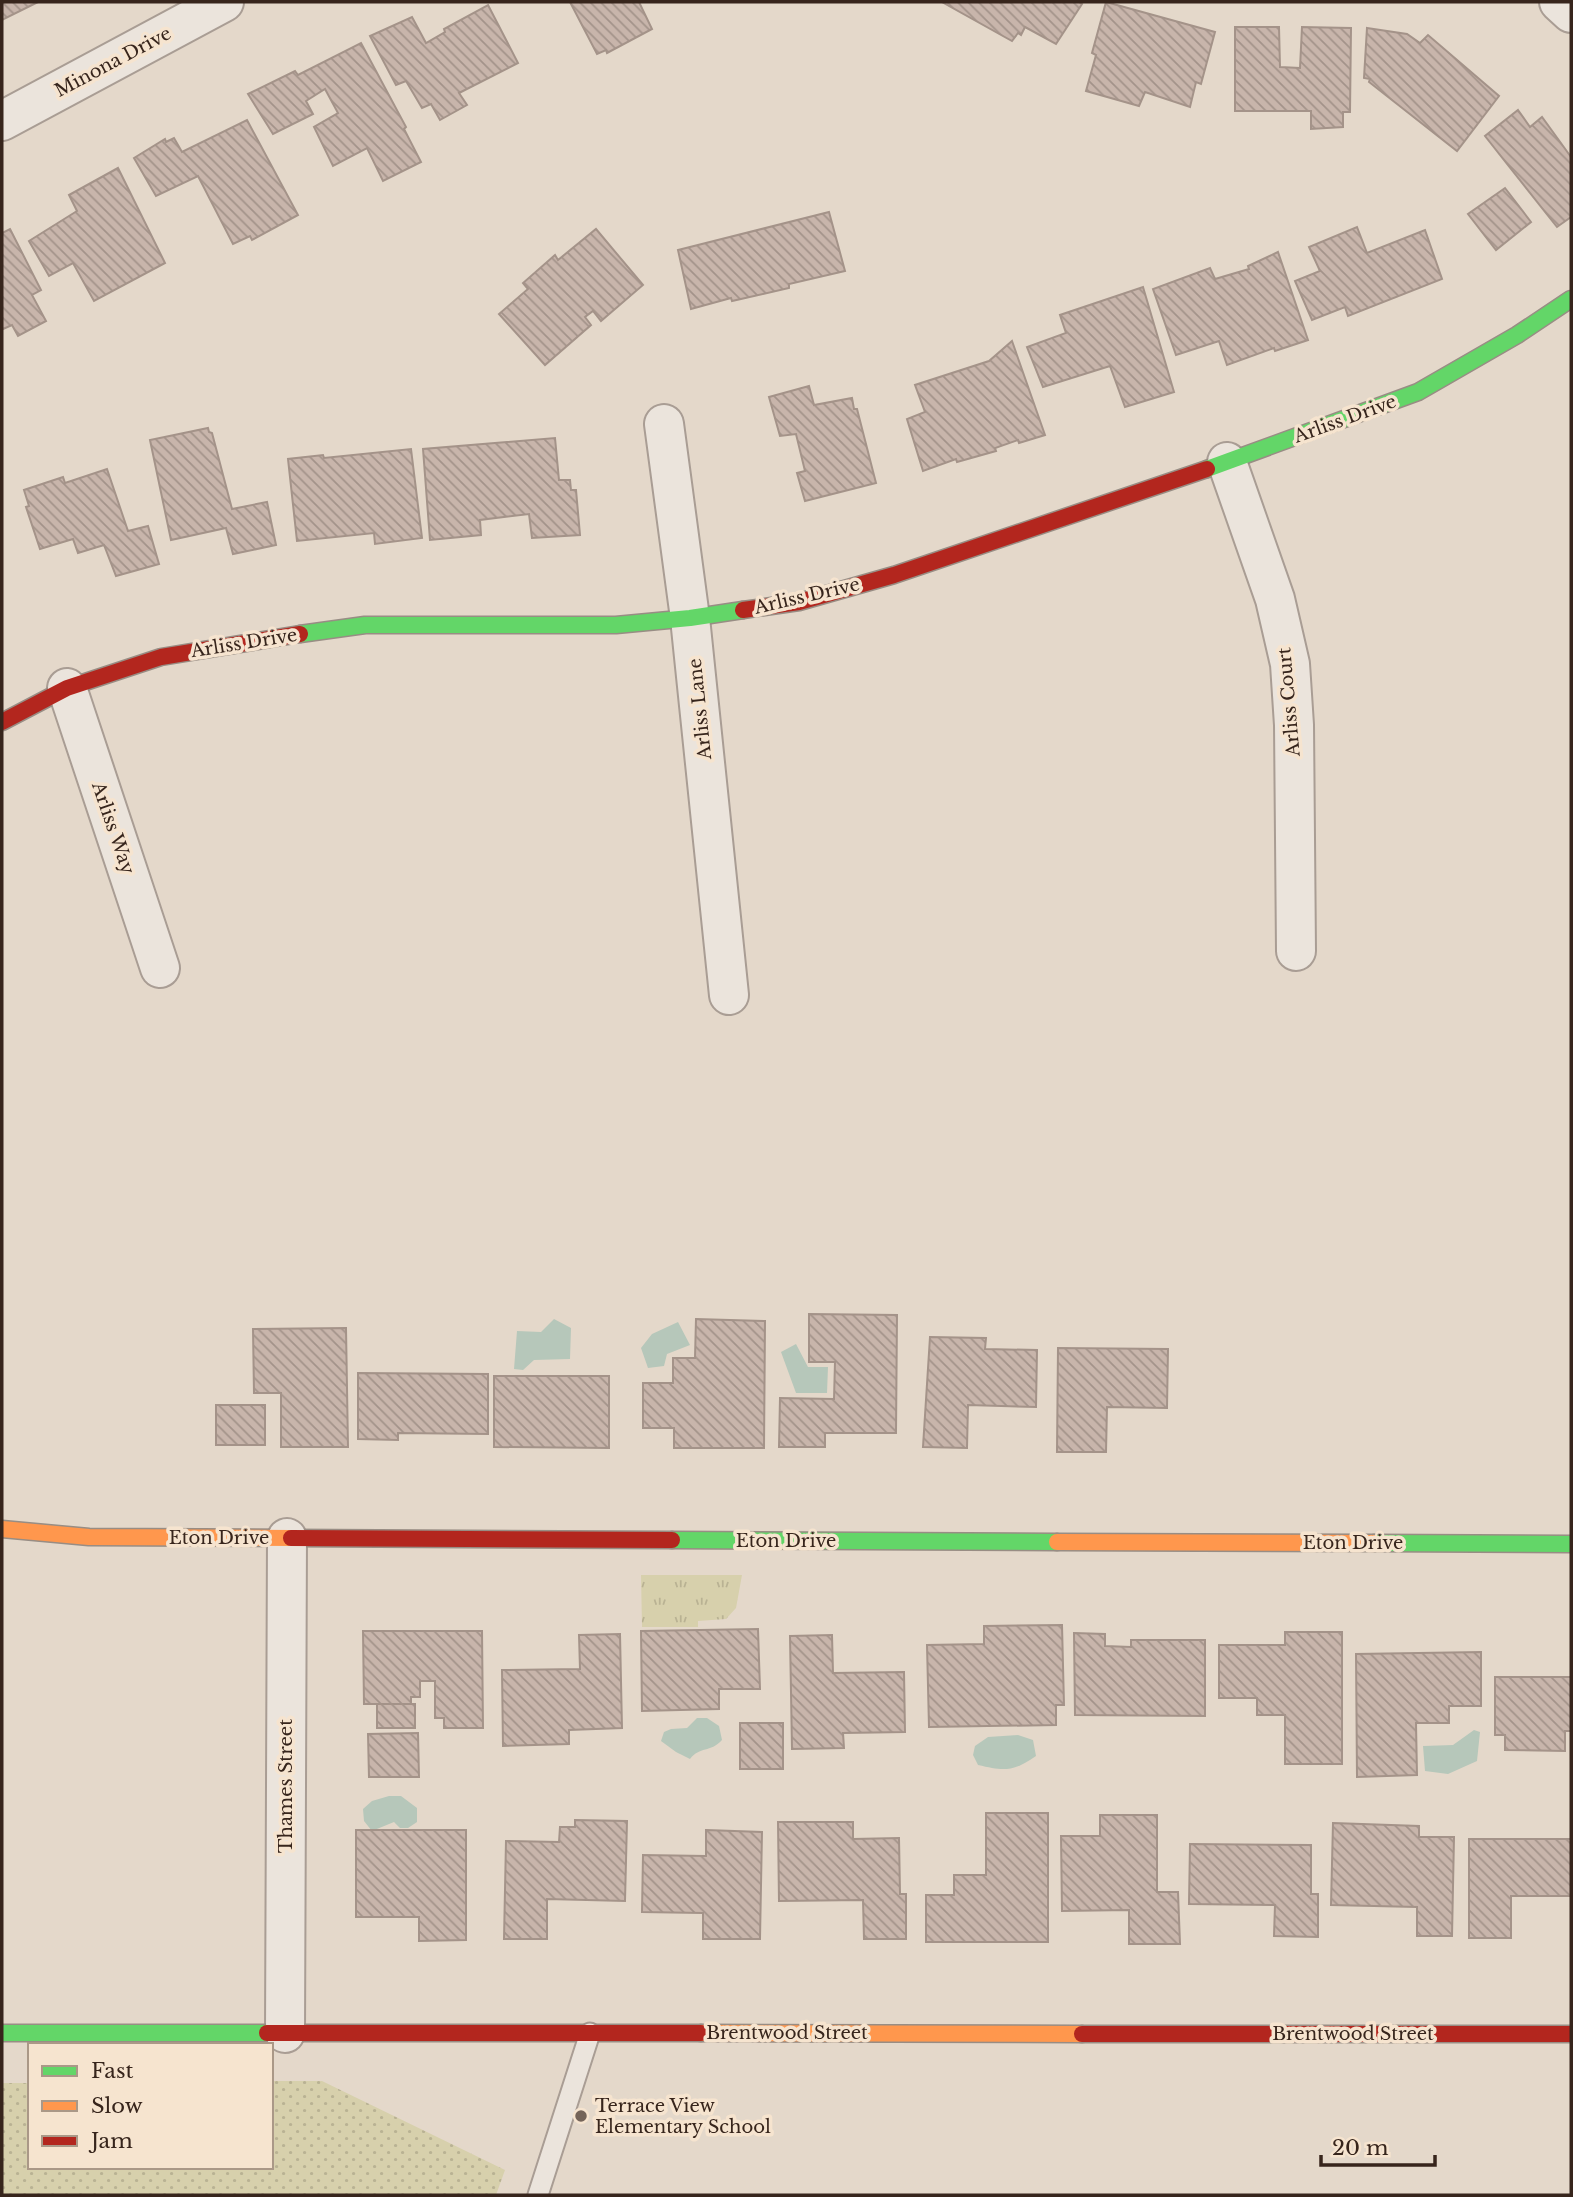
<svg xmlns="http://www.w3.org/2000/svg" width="1573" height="2197" font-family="'Libre Baskerville',serif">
  <defs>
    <pattern id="grass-tufts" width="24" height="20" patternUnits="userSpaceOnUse" patternTransform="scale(1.75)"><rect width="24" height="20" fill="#d7d0ac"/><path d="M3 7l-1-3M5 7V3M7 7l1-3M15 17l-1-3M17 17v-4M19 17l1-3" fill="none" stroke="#b9b293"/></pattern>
    <pattern id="park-dots" width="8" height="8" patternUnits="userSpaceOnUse" patternTransform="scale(1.75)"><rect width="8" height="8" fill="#d7d0ac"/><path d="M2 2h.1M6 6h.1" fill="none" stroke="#b9b293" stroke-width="1.8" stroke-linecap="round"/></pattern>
    <pattern id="building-back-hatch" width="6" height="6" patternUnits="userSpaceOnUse" patternTransform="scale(1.75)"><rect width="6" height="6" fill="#c8b5ab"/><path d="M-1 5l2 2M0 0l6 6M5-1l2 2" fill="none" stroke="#a3938a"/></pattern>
  </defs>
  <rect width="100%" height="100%" fill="#e4d8ca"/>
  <polygon fill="url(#grass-tufts)" points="641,1575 742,1575 736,1608 726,1619 698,1621 698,1627 642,1627"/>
  <polygon fill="url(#park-dots)" points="271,2081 322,2081 505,2170 496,2195 2,2195 2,2083 30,2083 30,2167 271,2167"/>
  <g fill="#b6c7ba">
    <polygon points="554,1319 571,1328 570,1359 534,1360 523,1370 514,1369 517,1331 541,1332"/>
    <polygon points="678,1322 690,1345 667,1354 664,1366 648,1368 641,1348 652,1334"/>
    <polygon points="796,1344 808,1367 828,1367 827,1393 796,1393 781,1352"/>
    <path d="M697,1718H707L719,1726L722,1740C710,1753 700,1746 690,1759L676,1752L661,1741L664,1732L671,1729L687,1728Z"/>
    <polygon points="1474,1730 1480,1732 1477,1761 1448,1774 1425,1771 1423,1746 1453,1745"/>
    <path d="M1018,1735L1033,1740L1036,1756C1013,1772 1004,1771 978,1765L973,1755L975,1746L988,1737Z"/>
    <polygon points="389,1796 401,1796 417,1808 417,1822 408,1828 400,1828 394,1822 372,1831 364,1821 363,1809 372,1801"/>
  </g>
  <g fill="url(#building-back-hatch)" stroke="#a49389" stroke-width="2">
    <polygon points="2,2 38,2 2,20"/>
    <polygon points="570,2 639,2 652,29 607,53 606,50 597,54"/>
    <polygon points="942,2 1079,2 1082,4 1056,44 1025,27 1021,35 1018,33 1012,41"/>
    <polygon points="1106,2 1215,32 1201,84 1196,82 1190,107 1145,92 1139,106 1086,91 1096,55 1092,53"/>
    <polygon points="488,5 518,63 459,93 467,105 440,120 431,104 422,108 406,81 396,85 370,36 412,17 426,43 445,32 444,29"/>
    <polygon points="1235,27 1279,27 1280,67 1300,68 1302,27 1351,28 1350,112 1343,112 1343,127 1311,129 1311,111 1235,111"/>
    <polygon points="1367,28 1407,34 1420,43 1428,35 1499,96 1457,151 1369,82 1370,79 1364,78"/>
    <polygon points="361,43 406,127 404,129 421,162 383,181 367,148 333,166 314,127 338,113 325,89 306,101 313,114 273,134 248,94 295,71 298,75"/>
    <polygon points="1518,110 1530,127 1542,117 1571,157 1571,217 1557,227 1485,136"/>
    <polygon points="247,120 298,215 252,240 250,236 233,244 198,176 156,196 134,158 165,139 166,142 174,138 182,152"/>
    <polygon points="118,168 165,263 94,301 73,263 49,276 29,241 77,211 69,195"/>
    <polygon points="1505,188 1531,222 1496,250 1468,214"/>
    <polygon points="829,212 845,271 789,284 789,288 732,301 731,298 691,309 678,250"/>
    <polygon points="1357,227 1367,253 1425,230 1442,279 1348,316 1345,307 1312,320 1295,281 1320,271 1309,247"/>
    <polygon points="10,229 41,290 32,295 46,321 18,336 12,325 3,329 2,328 2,233"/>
    <polygon points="596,229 643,285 601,321 593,311 585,317 591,325 545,365 499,314 528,289 523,283 555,255 558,260"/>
    <polygon points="1278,252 1308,340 1275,351 1274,348 1227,365 1219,341 1176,355 1153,289 1210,268 1215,279 1249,269 1248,266"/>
    <polygon points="1143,287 1174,392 1125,407 1110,366 1043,387 1027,347 1066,333 1060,315"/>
    <polygon points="1012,341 1045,435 1019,443 1018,440 995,448 996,451 957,462 956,459 923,471 907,419 925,412 915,385 989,361"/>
    <polygon points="809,386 814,405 852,398 854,409 857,409 876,483 805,501 797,473 805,471 796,434 780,436 769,397"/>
    <polygon points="208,428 209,432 212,433 232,509 267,502 276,545 233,554 226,528 171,540 150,440"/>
    <polygon points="555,438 559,480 570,480 571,490 576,490 580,535 532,538 529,514 480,520 481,535 430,540 423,449"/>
    <polygon points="411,449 422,538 375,544 374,533 297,541 288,459 323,455 324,458"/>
    <polygon points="107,469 128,531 148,526 159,564 116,576 104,545 78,553 73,539 40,549 26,507 29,506 24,490 63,477 65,483"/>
    <polygon points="809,1314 897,1315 896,1433 825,1433 825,1447 779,1447 780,1398 834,1399 835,1362 809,1362"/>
    <polygon points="696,1319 765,1321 764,1448 674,1448 674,1428 643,1428 643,1383 673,1383 673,1358 695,1358"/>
    <polygon points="346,1328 348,1447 281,1447 281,1393 254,1393 253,1329"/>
    <polygon points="930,1337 986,1338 985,1349 1037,1350 1036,1407 968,1405 967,1448 923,1447"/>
    <polygon points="1058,1348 1168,1349 1167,1408 1107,1407 1106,1452 1057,1452"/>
    <polygon points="358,1373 488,1374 488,1434 398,1433 398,1440 358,1439"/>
    <polygon points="494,1376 609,1376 609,1448 494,1447"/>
    <rect x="216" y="1405" width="49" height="40"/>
    <polygon points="1062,1625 1064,1705 1056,1705 1056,1725 929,1727 927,1645 984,1644 984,1626"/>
    <polygon points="758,1629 760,1689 719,1689 719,1709 642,1711 641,1631"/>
    <polygon points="363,1631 482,1631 483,1728 444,1728 444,1718 435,1718 435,1681 420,1681 420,1697 411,1697 411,1704 364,1704"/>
    <polygon points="1285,1632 1342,1632 1342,1764 1285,1764 1285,1715 1257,1715 1257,1698 1219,1698 1219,1645 1285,1645"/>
    <polygon points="1074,1633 1105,1634 1105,1646 1131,1647 1131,1640 1205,1640 1205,1716 1075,1715"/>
    <polygon points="620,1634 622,1728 569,1730 569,1744 503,1746 502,1670 580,1669 579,1635"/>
    <polygon points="832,1635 833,1673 904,1672 905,1732 843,1733 844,1748 792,1749 790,1636"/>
    <polygon points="1481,1652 1481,1706 1449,1706 1449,1723 1416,1723 1417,1775 1357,1777 1356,1654"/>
    <polygon points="1495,1677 1571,1677 1571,1731 1565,1731 1565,1751 1505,1750 1505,1735 1495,1735"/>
    <rect x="377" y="1704" width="38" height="24"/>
    <rect x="740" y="1723" width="43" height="46"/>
    <polygon points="418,1733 419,1777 369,1777 368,1734"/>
    <polygon points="986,1813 1048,1813 1048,1942 926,1942 926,1895 954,1895 954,1875 986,1875"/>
    <polygon points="1100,1815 1157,1815 1157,1892 1178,1892 1180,1944 1129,1944 1129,1910 1062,1911 1061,1836 1100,1836"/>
    <polygon points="575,1820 627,1821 625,1901 547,1899 547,1939 504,1939 506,1841 559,1842 560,1827 575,1827"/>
    <polygon points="778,1822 853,1822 853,1839 899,1838 900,1894 906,1894 906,1939 864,1939 863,1900 779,1901"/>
    <polygon points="1333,1823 1419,1826 1419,1837 1454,1837 1452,1936 1417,1936 1417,1907 1331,1905"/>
    <polygon points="356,1830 466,1830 466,1940 419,1941 419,1917 356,1917"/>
    <polygon points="706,1830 762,1832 760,1939 703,1939 703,1913 642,1912 643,1855 706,1856"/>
    <polygon points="1469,1839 1571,1839 1571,1896 1511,1896 1511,1938 1469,1938"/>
    <polygon points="1190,1844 1311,1845 1311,1894 1318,1894 1318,1937 1274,1936 1275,1905 1189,1904"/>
  </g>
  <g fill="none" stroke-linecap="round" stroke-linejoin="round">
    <defs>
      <polyline id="lane" points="538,2195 590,2033"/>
      <g id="street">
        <polyline points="1559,2 1571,13"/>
        <polyline points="2,121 224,2"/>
        <polyline points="664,424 690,618 729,995"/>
        <polyline points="1227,462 1275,599 1290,664 1294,725 1296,951"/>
        <polyline points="67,688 160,968"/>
        <polyline points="285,2033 287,1538"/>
      </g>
      <g id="fast">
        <polyline points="1207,469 1418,392 1517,335 1571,299"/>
        <polyline points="300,634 365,625 616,625 690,618 743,610"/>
        <polyline points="672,1540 1057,1542"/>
        <polyline points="1374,1543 1571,1544"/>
        <polyline points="2,2033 267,2033"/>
      </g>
      <g id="slow">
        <polyline points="2,1529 89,1537 291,1538"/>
        <polyline points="1057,1542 1374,1543"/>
        <polyline points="701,2033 1082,2034"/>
      </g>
      <g id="jam">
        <polyline points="743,610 799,602 894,575 1207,469"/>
        <polyline points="2,722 67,688 161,657 300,634"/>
        <polyline points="291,1538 672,1540"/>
        <polyline points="267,2033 701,2033"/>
        <polyline points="1082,2034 1571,2034"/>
      </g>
    </defs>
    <use href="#lane" stroke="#a99d94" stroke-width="23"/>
    <use href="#street" stroke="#a99d94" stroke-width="42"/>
    <use href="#fast" stroke="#988d84" stroke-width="19"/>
    <use href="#slow" stroke="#988d84" stroke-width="19"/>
    <use href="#jam" stroke="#988d84" stroke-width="19"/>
    <use href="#lane" stroke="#ebe4dc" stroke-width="19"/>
    <use href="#street" stroke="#ebe4dc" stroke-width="38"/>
    <use href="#fast" stroke="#63d668" stroke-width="16"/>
    <use href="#slow" stroke="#ff974d" stroke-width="16"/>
    <use href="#jam" stroke="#b3261e" stroke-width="16"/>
  </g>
  <circle fill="#746459" stroke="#f6e4cf" stroke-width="2.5" cx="581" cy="2116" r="7"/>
  <g text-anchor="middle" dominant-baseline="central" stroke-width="7" stroke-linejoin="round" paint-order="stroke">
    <g font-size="18" fill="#37251c" stroke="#f6e4cf">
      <text transform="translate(113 62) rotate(-28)">Minona Drive</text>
      <text transform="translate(1345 419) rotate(-20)">Arliss Drive</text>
      <text transform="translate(807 596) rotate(-13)">Arliss Drive</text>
      <text transform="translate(244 643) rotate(-9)">Arliss Drive</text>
      <text transform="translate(1289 702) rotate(-95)">Arliss Court</text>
      <text transform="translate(700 709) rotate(-96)">Arliss Lane</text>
      <text transform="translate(113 828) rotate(71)">Arliss Way</text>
      <text x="219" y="1538">Eton Drive</text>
      <text x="786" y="1541">Eton Drive</text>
      <text x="1353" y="1543">Eton Drive</text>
      <text transform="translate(286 1786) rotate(-90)">Thames Street</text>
      <text x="787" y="2033">Brentwood Street</text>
      <text x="1353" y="2034">Brentwood Street</text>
    </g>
    <g font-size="18" fill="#37251c" stroke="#f6e4cf" text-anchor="start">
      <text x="595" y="2106">Terrace View<tspan x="595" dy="21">Elementary School</tspan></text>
    </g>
  </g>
  <rect width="1573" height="2197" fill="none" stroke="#37251c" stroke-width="7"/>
  <rect x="28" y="2043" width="245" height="126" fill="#f6e4cf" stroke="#aa9887" stroke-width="2"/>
  <rect x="42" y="2066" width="35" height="10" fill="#63d668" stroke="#aa9887" stroke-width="2"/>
  <text x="91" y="2078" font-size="21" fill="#37251c">Fast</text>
  <rect x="42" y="2101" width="35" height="10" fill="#ff974d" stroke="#aa9887" stroke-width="2"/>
  <text x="91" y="2113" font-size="21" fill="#37251c">Slow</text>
  <rect x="42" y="2136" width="35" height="10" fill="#b3261e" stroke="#aa9887" stroke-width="2"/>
  <text x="91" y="2148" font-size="21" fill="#37251c">Jam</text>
  <path d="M1321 2155v10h114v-10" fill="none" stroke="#37251c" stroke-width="3.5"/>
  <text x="1332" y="2155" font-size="21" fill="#37251c" stroke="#f6e4cf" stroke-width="5" paint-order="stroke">20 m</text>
</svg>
